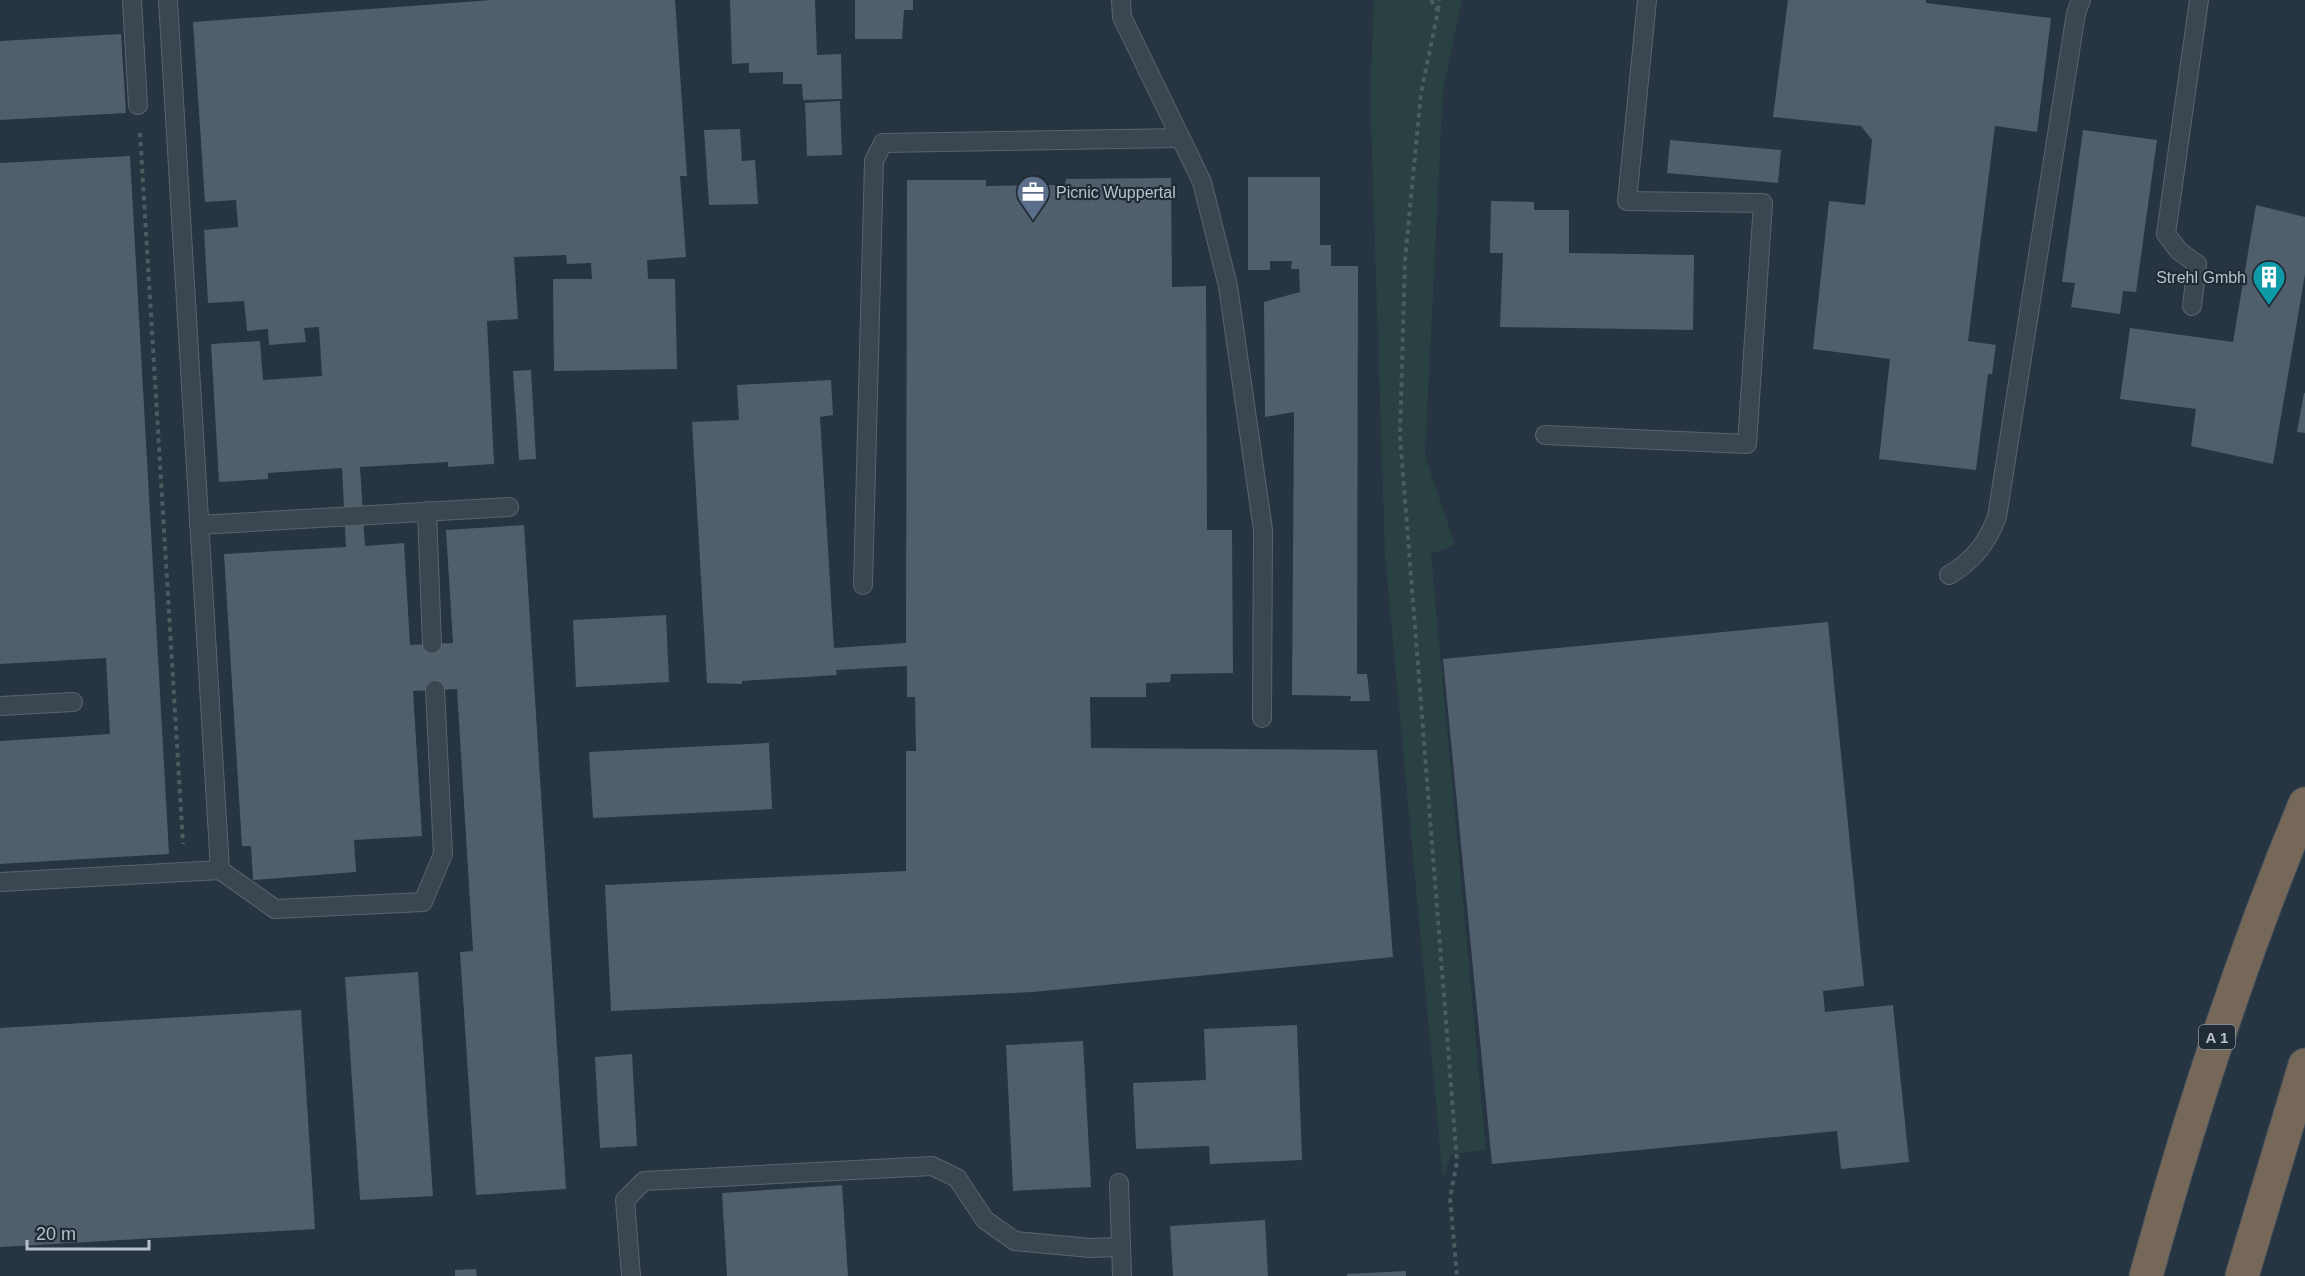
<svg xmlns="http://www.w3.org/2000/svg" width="2305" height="1276" font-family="Helvetica,sans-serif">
  <rect width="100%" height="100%" fill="#273441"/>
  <polygon fill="#294142" points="1374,0 1462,0 1443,91 1425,456 1455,545 1431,554 1486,1150 1451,1154 1443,1179 1385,557 1370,95"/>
  <g fill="#515f6c">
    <polygon points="492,0 675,0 687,176 680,176 686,257 647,260 648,279 675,279 677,369 554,371 553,279 592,279 591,263 567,264 566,255 514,257 518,319 487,321 494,464 448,467 448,462 360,467 365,546 404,543 410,645 453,643 446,530 524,525 566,1189 476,1195 460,952 473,951 457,689 413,691 422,836 354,840 356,872 253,880 251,846 242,846 224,554 346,547 342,468 268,473 268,479 219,482 211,344 260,341 263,380 322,376 319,327 304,328 306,342 269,345 268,329 247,331 244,301 208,303 204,230 238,227 236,200 205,202 193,22"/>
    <polygon points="730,0 815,0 817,55 841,54 842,99 803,100 802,84 783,84 783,72 749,73 749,63 732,64"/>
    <polygon points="855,0 913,0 913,10 904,10 902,39 855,39"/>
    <polygon points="1788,0 1926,0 1926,3 2051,18 2037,132 1995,126 1968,341 1996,345 1992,374 1988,374 1976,470 1879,459 1890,359 1813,349 1829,201 1865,205 1872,140 1861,126 1773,117"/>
    <polygon points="121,34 126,113 0,120 0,41"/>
    <polygon points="840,101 842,155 807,156 805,103"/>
    <polygon points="740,129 742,161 755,160 758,204 709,205 704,130"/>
    <polygon points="2083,130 2157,140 2136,292 2123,291 2120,314 2071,307 2075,283 2062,282"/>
    <polygon points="1670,140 1781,150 1778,183 1667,173"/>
    <polygon points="130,156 169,854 0,864 0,741 110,734 106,658 0,664 0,163"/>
    <polygon points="1248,177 1320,177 1320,245 1331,245 1331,266 1358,266 1357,674 1367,674 1370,701 1350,701 1351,696 1292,695 1294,412 1265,417 1264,302 1300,292 1299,269 1291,269 1292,261 1270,261 1270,270 1248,270"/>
    <polygon points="1171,178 1172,287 1206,286 1207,530 1232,530 1233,673 1171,674 1170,682 1146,683 1146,697 1090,697 1091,748 1377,750 1393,957 1033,992 611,1011 605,885 906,871 906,751 916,751 915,697 907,697 907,666 836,670 837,675 742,681 742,684 707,683 692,422 739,420 737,385 831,380 833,415 820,417 834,648 906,643 907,180 986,180 986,186 1065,185 1066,179"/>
    <polygon points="1491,201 1534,202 1534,210 1569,210 1569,253 1694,255 1693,330 1500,327 1503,253 1490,253"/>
    <polygon points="2256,205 2305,217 2305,274 2273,464 2191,446 2196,409 2120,399 2130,328 2233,342"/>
    <polygon points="531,370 536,459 519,460 513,371"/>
    <polygon points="2304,393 2305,393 2305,433 2297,432"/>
    <polygon points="666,615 669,682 576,687 573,620"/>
    <polygon points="1828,622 1864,986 1823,991 1825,1012 1893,1005 1909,1162 1841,1169 1837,1131 1492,1164 1443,659"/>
    <polygon points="769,743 772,809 593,818 589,752"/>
    <polygon points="418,972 433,1196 360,1200 345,977"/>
    <polygon points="301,1010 315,1229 0,1247 0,1028"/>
    <polygon points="1297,1025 1302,1160 1210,1164 1209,1146 1136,1149 1133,1083 1206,1080 1204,1029"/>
    <polygon points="1083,1041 1091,1187 1013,1191 1006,1045"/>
    <polygon points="632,1054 637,1146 600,1148 595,1057"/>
    <polygon points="842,1185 848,1276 727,1276 722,1193"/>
    <polygon points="1265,1220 1268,1276 1173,1276 1170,1226"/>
    <polygon points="476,1269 477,1276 455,1276 455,1270"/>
    <polygon points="1406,1271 1406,1276 1347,1276 1347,1274"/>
  </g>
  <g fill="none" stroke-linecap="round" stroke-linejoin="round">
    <defs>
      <g id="service">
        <polyline points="132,0 138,105"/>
        <polyline points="168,0 220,870 275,909 423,902 443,854 435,690"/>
        <polyline points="1121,0 1122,17 1202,182 1228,286 1263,530 1262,718"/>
        <polyline points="2192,306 2197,264 2179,251 2166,234 2199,0"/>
        <polyline points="1545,435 1747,444 1763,203 1627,201 1647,0"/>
        <polyline points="427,511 432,644"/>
        <polyline points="199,525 509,507"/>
        <path d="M1949,575C1973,561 1987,543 1997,517L2076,13L2081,0"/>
        <polyline points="863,585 874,161 883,143 1181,138"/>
        <polyline points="0,706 73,702"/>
        <polyline points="0,882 220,870"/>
        <polyline points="1119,1183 1122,1276"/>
        <polyline points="631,1276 625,1200 644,1181 932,1166 957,1178 985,1220 1015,1241 1090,1248 1120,1247"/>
      </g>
      <g id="motorway">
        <path d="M2146,1276C2190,1115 2241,958 2305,804"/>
        <polyline points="2242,1276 2305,1065"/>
      </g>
    </defs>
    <use href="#service" stroke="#59646e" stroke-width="20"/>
    <use href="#motorway" stroke="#46515b" stroke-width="35"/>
    <g stroke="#485e5f" stroke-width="4" stroke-dasharray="4.5 4.5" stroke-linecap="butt">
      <polyline points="1431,0 1438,11 1421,93 1405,260 1400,436 1457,1162 1450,1198 1457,1276"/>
      <polyline points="1438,10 1439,0"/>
      <polyline points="140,133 183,844"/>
    </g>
    <use href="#service" stroke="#3b4651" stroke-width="18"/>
    <use href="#motorway" stroke="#766859" stroke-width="33"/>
  </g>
  <defs>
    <symbol id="office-pin" viewBox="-11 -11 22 30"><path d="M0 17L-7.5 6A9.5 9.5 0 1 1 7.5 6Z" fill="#5c6f8a" stroke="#202b36"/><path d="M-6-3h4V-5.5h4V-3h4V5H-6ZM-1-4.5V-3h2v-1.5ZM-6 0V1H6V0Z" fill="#fff"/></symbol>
    <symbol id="building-pin" viewBox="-11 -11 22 30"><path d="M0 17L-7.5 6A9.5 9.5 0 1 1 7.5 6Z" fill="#0f9aa8" stroke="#202b36"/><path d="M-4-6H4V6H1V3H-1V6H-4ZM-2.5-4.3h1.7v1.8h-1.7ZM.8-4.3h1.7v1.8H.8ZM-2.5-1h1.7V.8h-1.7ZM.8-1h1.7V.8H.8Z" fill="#fff"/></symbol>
  </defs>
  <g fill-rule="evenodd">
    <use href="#office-pin" x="1014" y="173" width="38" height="52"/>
    <use href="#building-pin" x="2250" y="258" width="38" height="52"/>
  </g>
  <g text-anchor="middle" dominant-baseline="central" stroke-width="4.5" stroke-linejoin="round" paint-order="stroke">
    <rect fill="#202b36" stroke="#8a949e" stroke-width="1.5" x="2199" y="1025" width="36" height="24" rx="4.5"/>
    <g font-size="15" font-weight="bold" fill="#b8c1cb">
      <text x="2217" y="1037">A 1</text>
    </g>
    <g font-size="16" fill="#b8c1cb" stroke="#202b36" text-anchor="start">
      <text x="1056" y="192">Picnic Wuppertal</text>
      <text x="2246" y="277" text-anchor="end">Strehl Gmbh</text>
    </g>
  </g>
  <path d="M27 1240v9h122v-9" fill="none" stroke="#b8c1cb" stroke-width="3"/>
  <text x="36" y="1240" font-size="18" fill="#b8c1cb" stroke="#202b36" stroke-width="4.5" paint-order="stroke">20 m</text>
</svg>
